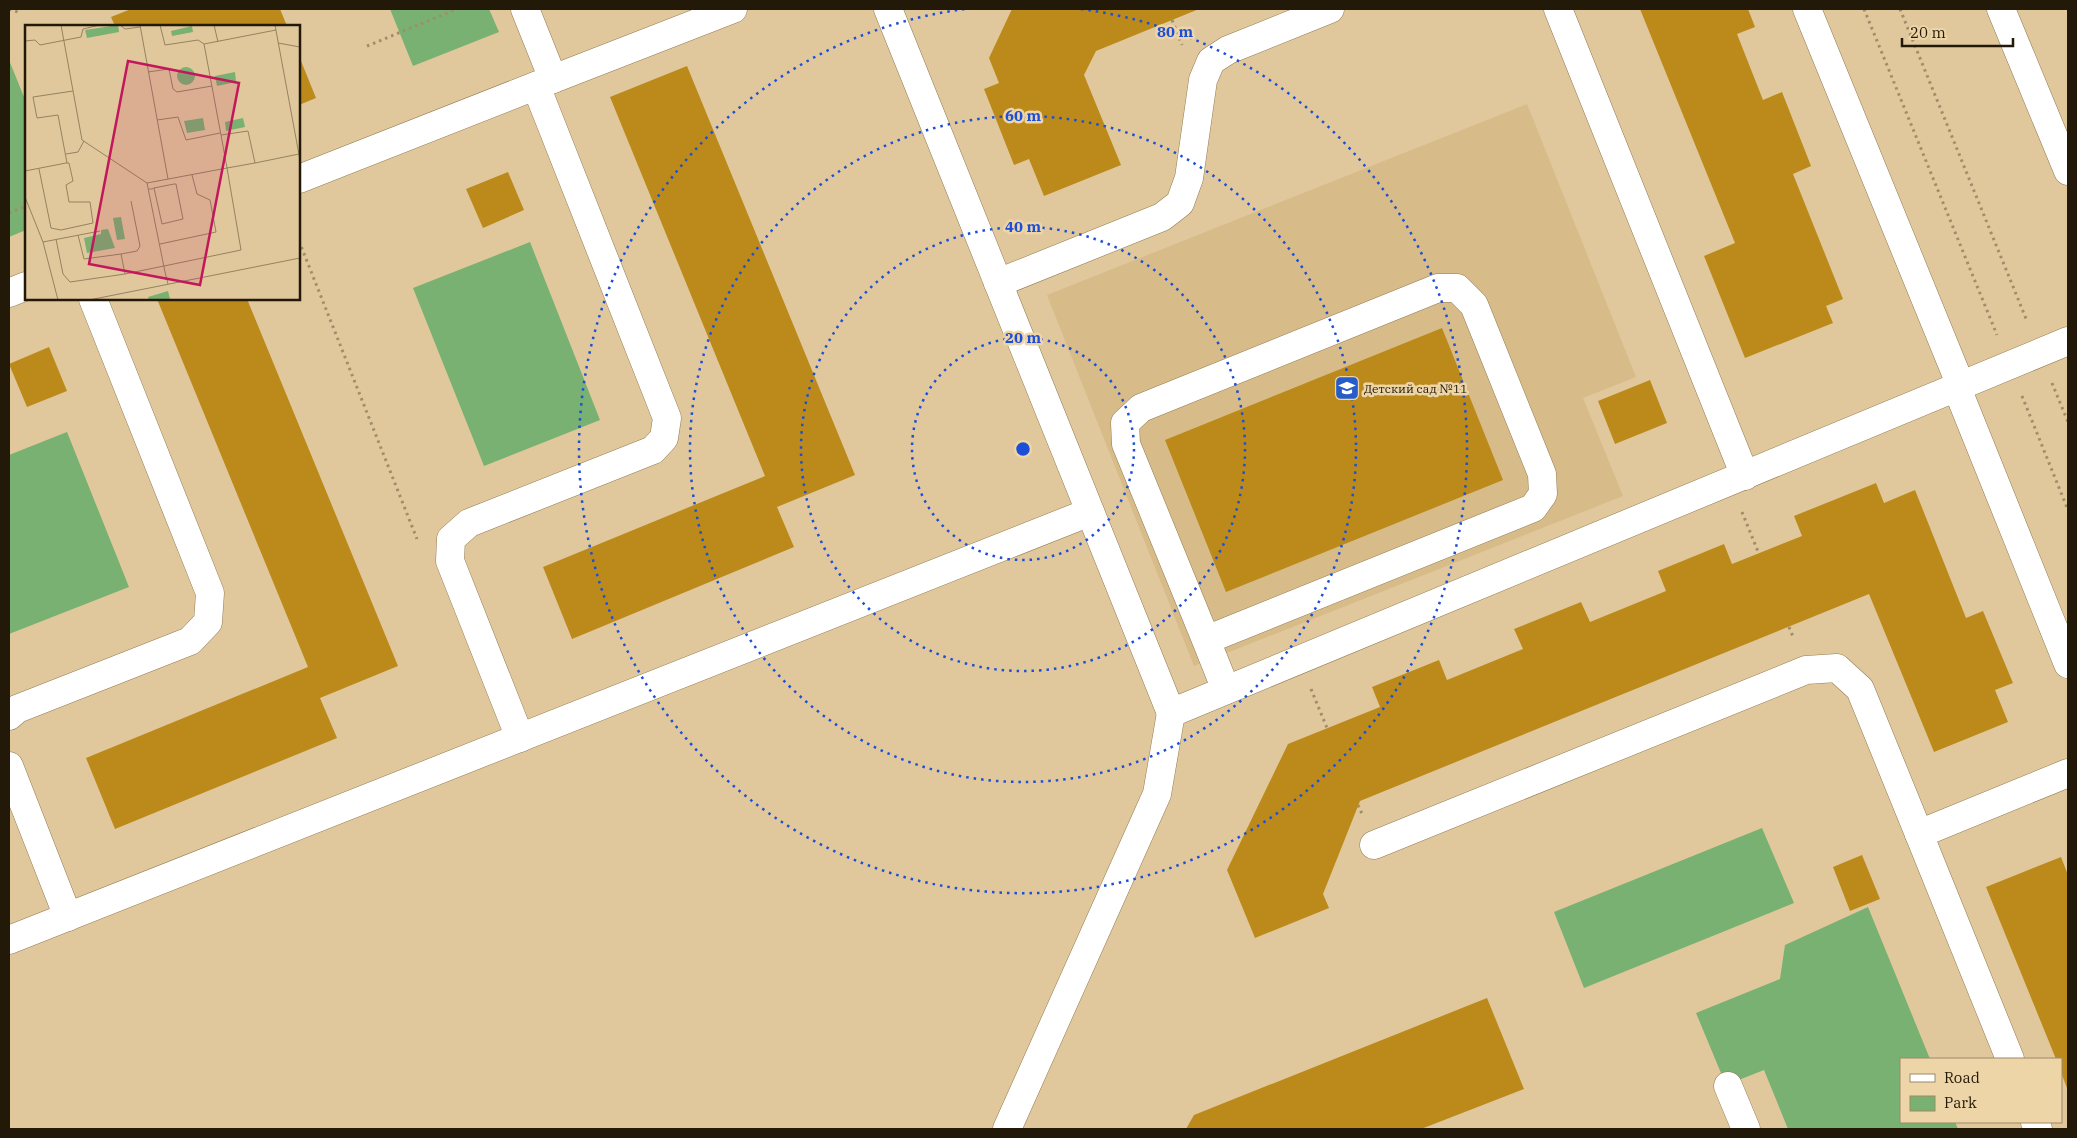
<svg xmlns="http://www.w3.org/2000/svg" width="2077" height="1138" font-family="'IBM Plex Serif',serif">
  <rect width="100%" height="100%" fill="#e0c89c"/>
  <polygon fill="#d7bb88" points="1527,104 1636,377 1583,398 1623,496 1194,666 1047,295"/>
  <g fill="#78b172">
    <polygon points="390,9 489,9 499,32 413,66"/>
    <polygon points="9,60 26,102 26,230 9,237"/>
    <polygon points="530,242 600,420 484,466 413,288"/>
    <polygon points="67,432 129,587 9,634 9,455"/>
    <polygon points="1762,828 1794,903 1584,988 1554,912"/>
    <polygon points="1868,907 1930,1059 1901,1059 1901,1122 1955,1122 1958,1129 1788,1129 1764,1070 1726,1085 1696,1013 1780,979 1785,945"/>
  </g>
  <g fill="#bb8a1a">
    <polygon points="131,9 280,9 287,26 115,26 111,17"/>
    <polygon points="1012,9 1199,9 1096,51 1084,75 1121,165 1044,196 1029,159 1014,165 984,89 999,83 989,58"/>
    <polygon points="1640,9 1748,9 1755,27 1737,34 1763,100 1782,92 1811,166 1793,174 1843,299 1826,306 1833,323 1745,358 1704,256 1735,243"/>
    <polygon points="299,56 316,98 299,105"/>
    <polygon points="687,66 855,475 777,507 794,547 572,639 543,567 765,476 610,97"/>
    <polygon points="508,172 524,210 483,228 466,189"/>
    <polygon points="157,299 247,299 398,666 320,698 337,738 115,829 86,758 308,667"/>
    <polygon points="1442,328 1503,480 1226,592 1165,440"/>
    <polygon points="49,347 67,391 27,407 9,364"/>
    <polygon points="1650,380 1667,423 1615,444 1598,401"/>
    <polygon points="1876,483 1884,503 1915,490 1966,618 1983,611 2013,683 1995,690 2008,722 1934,752 1869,594 1360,801 1323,894 1329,908 1255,938 1227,870 1288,744 1380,707 1372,687 1439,660 1447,680 1523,649 1514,629 1581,602 1590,622 1666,591 1658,571 1724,544 1732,564 1802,536 1794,516"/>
    <polygon points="1862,855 1880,899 1850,911 1833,867"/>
    <polygon points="2061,857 2068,875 2068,1091 2061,1072 2061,1059 2056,1059 1986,887"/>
    <polygon points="1487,998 1524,1089 1421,1129 1186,1129 1194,1115"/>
  </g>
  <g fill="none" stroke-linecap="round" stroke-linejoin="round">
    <defs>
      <g id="minor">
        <polyline points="525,9 553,79 733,9"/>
        <polyline points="888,9 1171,713 2068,341"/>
        <polyline points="1558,9 1745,476"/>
        <polyline points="1807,9 1961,386"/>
        <polyline points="2001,9 2068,171"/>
        <polyline points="299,179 553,79"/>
        <polyline points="998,283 1162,217 1180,203 1189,178 1203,80 1211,61 1228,50 1330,9"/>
        <polyline points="9,293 26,286"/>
        <polyline points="1957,388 2068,664"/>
        <polyline points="1206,640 1533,508 1543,494 1542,474 1474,305 1457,288 1438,288 1141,408 1125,423 1126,444 1206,640 1226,690"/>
        <polyline points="9,716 17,709 190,641 208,622 210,593 93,299"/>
        <polyline points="520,738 450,561 451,539 469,523 653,450 664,438 667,418 536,86"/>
        <polyline points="9,766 68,917"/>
        <polyline points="1919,834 2010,1059"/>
        <polyline points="1374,845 1806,670 1837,668 1860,689 1919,834 2068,773"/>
        <polyline points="9,940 1090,512"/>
        <polyline points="1728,1086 1746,1129"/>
        <polyline points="2035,1122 2038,1129"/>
        <polyline points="1007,1129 1157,794 1171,713"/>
      </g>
    </defs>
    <use href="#minor" stroke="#937c53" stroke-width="29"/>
    <g stroke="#a08d6a" stroke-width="3" stroke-dasharray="2.5 4" stroke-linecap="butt">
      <polyline points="9,9 18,12"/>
      <polyline points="1864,9 1997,335"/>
      <polyline points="1900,9 2027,321"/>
      <polyline points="1172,20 1182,45"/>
      <polyline points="367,46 457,9"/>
      <polyline points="9,213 26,206"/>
      <polyline points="299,241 417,539"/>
      <polyline points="2052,383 2068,422"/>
      <polyline points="2022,396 2068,510"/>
      <polyline points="1742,512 1759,554"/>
      <polyline points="1789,627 1794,639"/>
      <polyline points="1311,689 1327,728"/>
      <polyline points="1358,805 1362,814"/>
    </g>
    <use href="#minor" stroke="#fff" stroke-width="28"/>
  </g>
  <g fill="none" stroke="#1d4ed8" stroke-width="2.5" stroke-dasharray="2.5 5">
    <circle cx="1023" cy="449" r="111"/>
    <circle cx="1023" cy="449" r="222"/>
    <circle cx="1023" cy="449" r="333"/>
    <path d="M1081 9A444 444 0 1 1 965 9"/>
  </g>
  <defs>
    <symbol id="school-square" viewBox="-11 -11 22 22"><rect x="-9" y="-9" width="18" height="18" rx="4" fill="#265cca" stroke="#edd5a8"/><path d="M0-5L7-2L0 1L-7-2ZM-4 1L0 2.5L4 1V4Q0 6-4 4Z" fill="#fff"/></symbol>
  </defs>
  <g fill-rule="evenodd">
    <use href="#school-square" x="1333" y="374" width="28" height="28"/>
  </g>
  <g text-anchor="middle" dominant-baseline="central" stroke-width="5" stroke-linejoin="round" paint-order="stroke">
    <g font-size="12" fill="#221908" stroke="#edd5a8" text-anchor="start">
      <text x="1364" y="388">Детский сад №11</text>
    </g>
  </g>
  <g transform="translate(25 25)">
    <rect width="275" height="275" fill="#e0c89c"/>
    <path d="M93,0L94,7L62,13L60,5ZM167,1L168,7L147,11L146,6ZM152 51a9 9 0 1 1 18 0a9 9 0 1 1-18 0ZM210,47L211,57L192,61L190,51ZM178,93L180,105L162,108L159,96ZM218,93L220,102L201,106L200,97ZM96,192L100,214L92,215L88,193ZM83,204L90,223L62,228L59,213L76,209V205ZM143,266L145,274L124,275L123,272Z" fill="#78b172"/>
    <path fill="none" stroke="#948261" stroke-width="1" d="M36,0L57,115L122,158M95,0L100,4L115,2M115,0L143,154M135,0L140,20L173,15L179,19M189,0L193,17M250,0L275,135M0,16L10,15L15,20L56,12L58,4L75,0M253,18L275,22M123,47L144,44L148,64L152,67L187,61M132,95L153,92L161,115L195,108M196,110L179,19L251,5M41,129L53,127L59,116M42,138L33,90L12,93L8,72L48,66M230,138L223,106L196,110L202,143L230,138L274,129M0,146L41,138H44L48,156L41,160L44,177H65L68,198L36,205L26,203L14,144M124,164H127L129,163L149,159H151L158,194L137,199L129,163M0,172L18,217L33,275M106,176L115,221L112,226L96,229L100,249L139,241M53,210L59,234L96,229M31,214L38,249L45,257L100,249M18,217L75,206M135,219L191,207L185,175L172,169L167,150M139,241L216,225L202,143L122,158L140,247L143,259M64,275L275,233"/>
    <path fill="#c2185b" fill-opacity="0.15" stroke="#c2185b" stroke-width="2.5" d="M103,36L214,58L175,260L64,239Z"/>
    <rect width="275" height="275" fill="none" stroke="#221908" stroke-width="2.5"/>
  </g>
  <circle cx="1023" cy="449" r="8" fill="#1d4ed8" stroke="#edd5a8" stroke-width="2.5"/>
  <g font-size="15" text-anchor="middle" font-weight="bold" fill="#1d4ed8" stroke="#edd5a8" stroke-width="5" stroke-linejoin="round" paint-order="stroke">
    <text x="1175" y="37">80 m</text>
    <text x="1023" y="121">60 m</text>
    <text x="1023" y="232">40 m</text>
    <text x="1023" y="343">20 m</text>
  </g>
  <rect width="2077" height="1138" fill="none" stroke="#221908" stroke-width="20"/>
  <rect x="1900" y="1058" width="162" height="65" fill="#edd5a8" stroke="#9c8a68"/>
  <rect x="1910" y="1074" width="25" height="8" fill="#ffffff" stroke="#9c8a68"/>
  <text x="1944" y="1083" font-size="15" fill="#221908">Road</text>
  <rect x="1910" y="1096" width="25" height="15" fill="#78b172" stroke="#9c8a68"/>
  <text x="1944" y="1108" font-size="15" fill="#221908">Park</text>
  <path d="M1902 38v8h111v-8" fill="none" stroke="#221908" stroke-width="2.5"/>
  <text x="1910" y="38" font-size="15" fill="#221908" stroke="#edd5a8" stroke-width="4" paint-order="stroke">20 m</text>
</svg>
